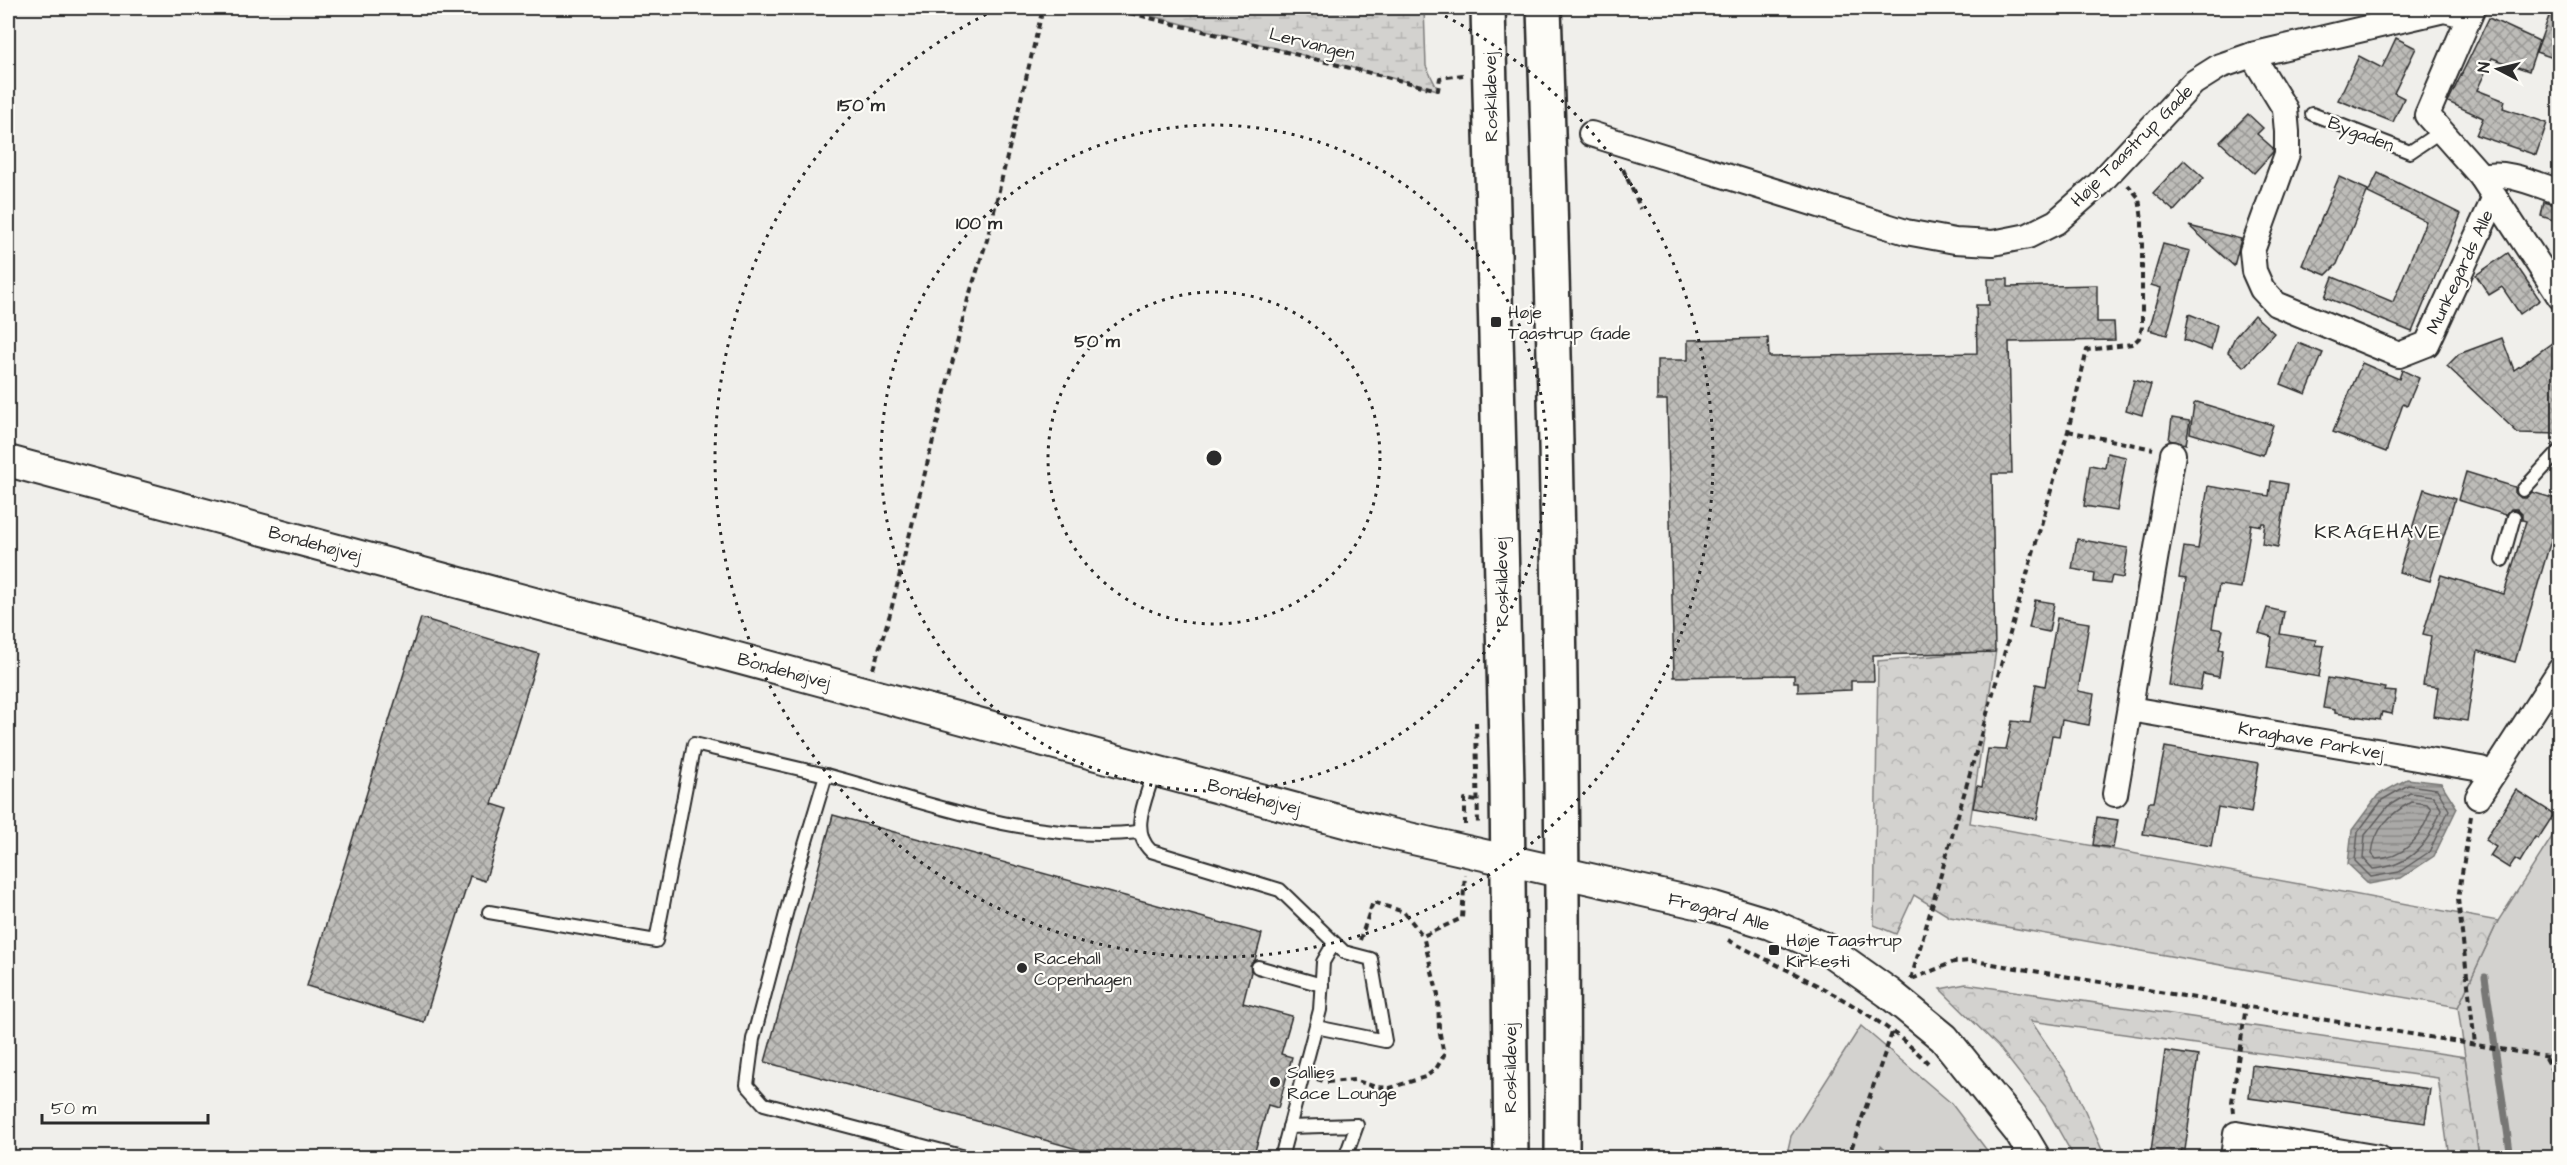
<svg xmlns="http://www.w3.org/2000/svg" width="2567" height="1165" font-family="'Architects Daughter',sans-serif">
  <defs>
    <pattern id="forest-crowns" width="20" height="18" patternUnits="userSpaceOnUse" patternTransform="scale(1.5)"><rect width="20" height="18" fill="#d3d2cf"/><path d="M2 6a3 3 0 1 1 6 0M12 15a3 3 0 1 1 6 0" fill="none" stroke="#b5b4b2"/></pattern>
    <pattern id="wetland-marsh" width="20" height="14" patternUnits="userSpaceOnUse" patternTransform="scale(1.5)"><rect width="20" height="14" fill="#d3d2cf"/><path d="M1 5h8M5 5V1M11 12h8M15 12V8" fill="none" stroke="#b5b4b2"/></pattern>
    <pattern id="water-rules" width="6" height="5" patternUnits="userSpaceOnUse" patternTransform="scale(1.5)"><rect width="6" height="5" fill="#aaa9a7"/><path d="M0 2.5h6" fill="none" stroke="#8b8a88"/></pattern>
    <pattern id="building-cross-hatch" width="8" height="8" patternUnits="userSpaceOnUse" patternTransform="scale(1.5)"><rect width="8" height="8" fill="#bdbcb8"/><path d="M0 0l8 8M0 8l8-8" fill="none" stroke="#9a9996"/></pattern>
  </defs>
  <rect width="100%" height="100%" fill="#f0efeb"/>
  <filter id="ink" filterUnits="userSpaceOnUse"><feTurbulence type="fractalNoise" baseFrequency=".0167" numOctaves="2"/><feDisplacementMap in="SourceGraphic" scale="12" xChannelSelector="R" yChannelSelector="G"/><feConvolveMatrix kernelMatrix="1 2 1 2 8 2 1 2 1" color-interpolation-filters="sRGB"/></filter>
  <g filter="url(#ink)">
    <g fill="#d3d2cf" stroke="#7f7e7d" stroke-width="1.5">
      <polygon points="2559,826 2559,1157 2479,1157 2458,1007 2498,921"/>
      <polygon points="1861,1026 1951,1103 1992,1157 1893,1157 1881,1146 1877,1157 1786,1158 1791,1136"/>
    </g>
    <g fill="url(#forest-crowns)" stroke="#7f7e7d" stroke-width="1.5">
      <polygon points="1996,650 1970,823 2498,921 2458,1007 1950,917 1914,895 1896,934 1874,925 1878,661"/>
      <polygon points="1966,984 2465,1057 2479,1157 2449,1157 2438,1078 2031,1021 2073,1083 2105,1157 2074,1157 2045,1106 1998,1046 1940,989"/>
    </g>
    <polygon fill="url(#wetland-marsh)" stroke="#7f7e7d" stroke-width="1.5" points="1121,8 1424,8 1426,66 1438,90"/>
    <polygon fill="url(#water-rules)" stroke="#777775" stroke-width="1.5" points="2407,779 2441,783 2457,808 2434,856 2401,878 2369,884 2348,864 2352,830 2378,795"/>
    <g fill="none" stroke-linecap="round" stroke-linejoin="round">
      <g stroke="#5e5d5d" stroke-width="1.5">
        <polygon points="2408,785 2437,789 2449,810 2429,852 2399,872 2371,877 2355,861 2358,832 2382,800"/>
        <path d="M2410,793L2433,796L2441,809C2430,843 2411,866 2373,869L2363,858L2365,835L2388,806Z"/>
        <path d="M2411,802L2427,804L2431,809C2422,836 2406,858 2376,859L2372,854C2374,829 2390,814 2411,802Z"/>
      </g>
      <polyline stroke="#777775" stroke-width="7" points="2485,977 2511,1158"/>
    </g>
    <g fill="url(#building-cross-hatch)" stroke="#2b2b2b" stroke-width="1.5">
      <polygon points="2552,8 2559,8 2559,60 2536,52"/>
      <polygon points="2489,18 2539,41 2529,71 2492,58 2477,90 2505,101 2503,108 2547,123 2536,155 2476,135 2483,118 2448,102"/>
      <polygon points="2396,38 2416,48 2394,93 2404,98 2393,122 2338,100 2359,56 2382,68"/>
      <polygon points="2248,114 2263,128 2257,134 2273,148 2273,152 2254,173 2220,142"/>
      <polygon points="2184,160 2204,178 2174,211 2153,193"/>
      <polygon points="2378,173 2461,214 2412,332 2325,297 2333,277 2393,302 2426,221 2368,193"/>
      <polygon points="2339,177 2368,190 2337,264 2326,275 2302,265"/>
      <polygon points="2544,202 2559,206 2559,222 2541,216"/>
      <polygon points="2189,226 2241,239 2234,266"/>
      <polygon points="2163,244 2190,251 2167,335 2149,330 2161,288 2151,285"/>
      <polygon points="2508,253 2540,300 2520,314 2502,287 2489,295 2476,275"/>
      <polygon points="1988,279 2008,279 2008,287 2097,285 2097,322 2114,322 2115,340 2009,342 2012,474 1992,474 1995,652 1873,655 1874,681 1851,681 1851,690 1798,692 1798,682 1794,682 1794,675 1674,677 1667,400 1657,400 1657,360 1688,360 1688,340 1768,338 1769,357 1977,353 1976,305 1989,305"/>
      <polygon points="2189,314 2217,325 2211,350 2184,340"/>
      <polygon points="2254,315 2274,333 2244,367 2228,352 2235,337"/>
      <polygon points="2502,338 2514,370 2559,338 2559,434 2518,433 2447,366 2459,354"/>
      <polygon points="2298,343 2323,353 2306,394 2281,384"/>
      <polygon points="2362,363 2399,379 2402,370 2419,378 2407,406 2403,404 2386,452 2333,432"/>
      <polygon points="2134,380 2151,385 2142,415 2126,410"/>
      <polygon points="2197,402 2273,425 2263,455 2190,433 2194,404"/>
      <polygon points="2172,418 2190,421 2186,444 2169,440"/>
      <polygon points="2107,453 2126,457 2117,511 2084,506 2090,465 2105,468"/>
      <polygon points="2466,472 2515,487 2515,493 2521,498 2526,498 2532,492 2559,500 2559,532 2554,530 2515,662 2478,651 2467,721 2434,716 2438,687 2423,685 2431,636 2423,634 2441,575 2504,594 2526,521 2522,520 2522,514 2517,509 2511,509 2506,515 2458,500"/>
      <polygon points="2271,481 2288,484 2278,547 2262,544 2265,523 2262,523 2261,526 2251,524 2241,588 2219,585 2212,628 2223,630 2219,649 2223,650 2219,677 2203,674 2200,690 2169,685 2184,595 2186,579 2179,578 2184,547 2198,549 2208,486 2269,496"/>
      <polygon points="2424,489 2455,499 2430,581 2399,572"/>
      <polygon points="2077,539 2128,548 2123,578 2112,576 2110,584 2094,582 2095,573 2072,569"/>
      <polygon points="2035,600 2054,603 2049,632 2029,628"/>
      <polygon points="2267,608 2284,612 2280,634 2316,640 2315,645 2324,646 2319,677 2267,668 2272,637 2259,633"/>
      <polygon points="421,618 539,654 492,804 508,809 485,881 470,876 424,1022 307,986"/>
      <polygon points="2057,618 2089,623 2078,691 2094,694 2089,725 2062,720 2059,736 2052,735 2037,819 1973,808 1977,786 1982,787 1988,749 2006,750 2012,721 2030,723 2036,684 2045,686"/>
      <polygon points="2328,678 2386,688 2385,691 2396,692 2392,714 2382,712 2380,720 2335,713 2335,710 2323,708"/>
      <polygon points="2165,747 2259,763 2251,813 2218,807 2211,846 2143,834 2149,802 2154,802"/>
      <polygon points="2516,790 2554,814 2538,839 2535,837 2520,862 2515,859 2509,868 2490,856 2496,847 2485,840"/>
      <polygon points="833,815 1262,934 1255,960 1250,965 1251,972 1243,1003 1292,1016 1281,1054 1292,1057 1278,1108 1268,1105 1253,1158 1109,1158 765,1062"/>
      <polygon points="2097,817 2118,820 2113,848 2093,845"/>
      <polygon points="2165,1051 2198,1056 2185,1150 2182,1149 2180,1158 2150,1158"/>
      <polygon points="2252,1065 2430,1089 2425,1123 2249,1098"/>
    </g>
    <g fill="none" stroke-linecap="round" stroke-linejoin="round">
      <defs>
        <g id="service">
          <polyline points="2312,114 2410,152 2441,131"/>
          <polyline points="2523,490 2560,450"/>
          <polyline points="2502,560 2514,517"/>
          <path d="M1154,771C1148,796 1128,830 1151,851L1280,890L1344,952L1371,959L1385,1041L1316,1027"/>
          <polyline points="489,912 656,941 694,744 826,775"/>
          <polyline points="1258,967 1322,985"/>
          <polyline points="1289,1127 1357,1125 1345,1158"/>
          <path d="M969,1158L764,1104L747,1085L753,1039L798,868L826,775C927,802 1033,844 1139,832"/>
          <polyline points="1281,1158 1320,1010 1323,962 1334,943"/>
        </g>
        <g id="minor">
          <polyline points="2473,8 2427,115 2481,176 2560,297"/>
          <polyline points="2252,55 2285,109 2287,132 2287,154 2252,251 2254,271 2262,289 2276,304 2399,355 2427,344 2495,197"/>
          <polyline points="1591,134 1906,232 1955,241 1993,243 2028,236 2056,222 2098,185 2193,83 2220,66 2252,55 2444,10 2469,16"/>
          <path d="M2481,176C2507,170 2535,184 2560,192"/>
          <polyline points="2130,709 2481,769 2492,775"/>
          <polyline points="2115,794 2173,454"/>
          <polyline points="2478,797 2560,670"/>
          <polyline points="2233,1158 2236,1134 2379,1158"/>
        </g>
        <polyline id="tertiary" points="8,461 1378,831 1714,907 1770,924 1827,949 1889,993 1944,1038 2019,1131 2035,1158"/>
        <g id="secondary">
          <polyline points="1488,8 1507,785 1511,1158"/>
          <path d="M1544,8C1557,391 1564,774 1562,1158"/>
        </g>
      </defs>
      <use href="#service" stroke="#2b2b2b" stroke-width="16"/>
      <use href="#minor" stroke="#2b2b2b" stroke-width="28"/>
      <use href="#tertiary" stroke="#2b2b2b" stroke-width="34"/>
      <use href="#secondary" stroke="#2b2b2b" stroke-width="38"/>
      <g stroke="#2b2b2b" stroke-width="4" stroke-dasharray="6 4.5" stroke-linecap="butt">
        <polyline points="1110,8 1438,90 1440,78 1463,75"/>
        <polyline points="1623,169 1641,209"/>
        <polyline points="2068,431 2153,449"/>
        <polyline points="873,669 890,614 968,299 987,240 1043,8"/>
        <polyline points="1476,722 1478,826"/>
        <polyline points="2471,816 2458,899 2475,1044"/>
        <polyline points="1465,825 1465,799 1477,801"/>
        <polyline points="1360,940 1373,902 1404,912 1423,936 1462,918 1465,875"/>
        <path d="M1728,940C1797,976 1873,1007 1928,1063"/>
        <polyline points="1911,979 2068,431 2087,350 2133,344 2139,338 2142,327 2142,220 2139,198 2128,185"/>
        <polyline points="1912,979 1954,962 1974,961 2560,1059"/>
        <polyline points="2545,1058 2560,1084"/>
        <polyline points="1317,1079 1326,1082 1354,1080 1376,1087 1390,1088 1425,1077 1436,1069 1444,1055 1439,1029 1438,995 1423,936"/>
        <polyline points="2233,1113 2232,1102 2246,1006"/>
        <polyline points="1848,1158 1893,1030"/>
      </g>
      <use href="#service" stroke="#fdfcf7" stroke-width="12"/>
      <use href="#minor" stroke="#fdfcf7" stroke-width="24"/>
      <use href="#tertiary" stroke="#fdfcf7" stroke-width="30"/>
      <use href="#secondary" stroke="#fdfcf7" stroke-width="33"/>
    </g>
  </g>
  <g fill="none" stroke="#2b2b2b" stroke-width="3" stroke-dasharray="3 6">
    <circle cx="1214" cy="458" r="166"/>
    <circle cx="1214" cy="458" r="333"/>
    <path d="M1429 8A499 499 0 1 1 999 8"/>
  </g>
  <g fill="#2b2b2b" stroke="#fdfcf7" stroke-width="2">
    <rect x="1490" y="316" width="12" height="12" rx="3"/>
    <rect x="1768" y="944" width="12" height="12" rx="3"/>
    <circle cx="1022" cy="968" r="6"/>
    <circle cx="1275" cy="1082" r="6"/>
  </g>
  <g text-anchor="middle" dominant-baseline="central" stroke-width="4.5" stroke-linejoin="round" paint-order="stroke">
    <g font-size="18" fill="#2b2b2b" stroke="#fdfcf7">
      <text transform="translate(1312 44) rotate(14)">Lervangen</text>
      <text transform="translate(1491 97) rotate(-91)">Roskildevej</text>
      <text transform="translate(2361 134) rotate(21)">Bygaden</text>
      <text transform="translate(2132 146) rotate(-45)">Høje Taastrup Gade</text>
      <text transform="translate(2460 272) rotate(-65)">Munkegårds Alle</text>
      <text transform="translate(315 544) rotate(15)">Bondehøjvej</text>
      <text transform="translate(1502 582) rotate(-91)">Roskildevej</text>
      <text transform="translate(784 671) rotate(15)">Bondehøjvej</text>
      <text transform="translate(2311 741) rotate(10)">Kraghave Parkvej</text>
      <text transform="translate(1254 797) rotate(15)">Bondehøjvej</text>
      <text transform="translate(1719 912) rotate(15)">Frøgård Alle</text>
      <text transform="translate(1510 1068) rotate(-90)">Roskildevej</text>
    </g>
    <g font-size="18" fill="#2b2b2b" stroke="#fdfcf7" text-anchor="start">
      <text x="1508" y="312">Høje<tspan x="1508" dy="21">Taastrup Gade</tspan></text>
      <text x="1786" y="940">Høje Taastrup<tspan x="1786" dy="21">Kirkesti</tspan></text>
      <text x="1034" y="958">Racehall<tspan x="1034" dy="21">Copenhagen</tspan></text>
      <text x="1287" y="1072">Sallies<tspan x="1287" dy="21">Race Lounge</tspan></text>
    </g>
    <g font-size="20" letter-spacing="1.5" fill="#2b2b2b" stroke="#fdfcf7">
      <text x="2378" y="532">KRAGEHAVE</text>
    </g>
  </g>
  <circle cx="1214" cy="458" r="9" fill="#2b2b2b" stroke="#fdfcf7" stroke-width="3"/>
  <g font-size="18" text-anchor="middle" font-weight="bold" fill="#2b2b2b" stroke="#fdfcf7" stroke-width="4.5" stroke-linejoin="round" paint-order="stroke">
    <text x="861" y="111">150 m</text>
    <text x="979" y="229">100 m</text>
    <text x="1097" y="347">50 m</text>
  </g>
  <rect width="2567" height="1165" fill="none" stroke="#fdfcf7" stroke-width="30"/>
  <rect x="15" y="15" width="2537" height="1135" fill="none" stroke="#2b2b2b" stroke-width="2" filter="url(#ink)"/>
  <g transform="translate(2498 69) rotate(277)" stroke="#fdfcf7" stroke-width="4.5" paint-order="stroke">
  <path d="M0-4.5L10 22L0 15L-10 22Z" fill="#2b2b2b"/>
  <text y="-9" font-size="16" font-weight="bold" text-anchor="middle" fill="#2b2b2b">N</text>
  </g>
  <path d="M42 1114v9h166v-9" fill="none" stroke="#2b2b2b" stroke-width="3"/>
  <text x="51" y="1114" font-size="18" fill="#2b2b2b" stroke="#fdfcf7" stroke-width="4.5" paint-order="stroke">50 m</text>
</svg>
